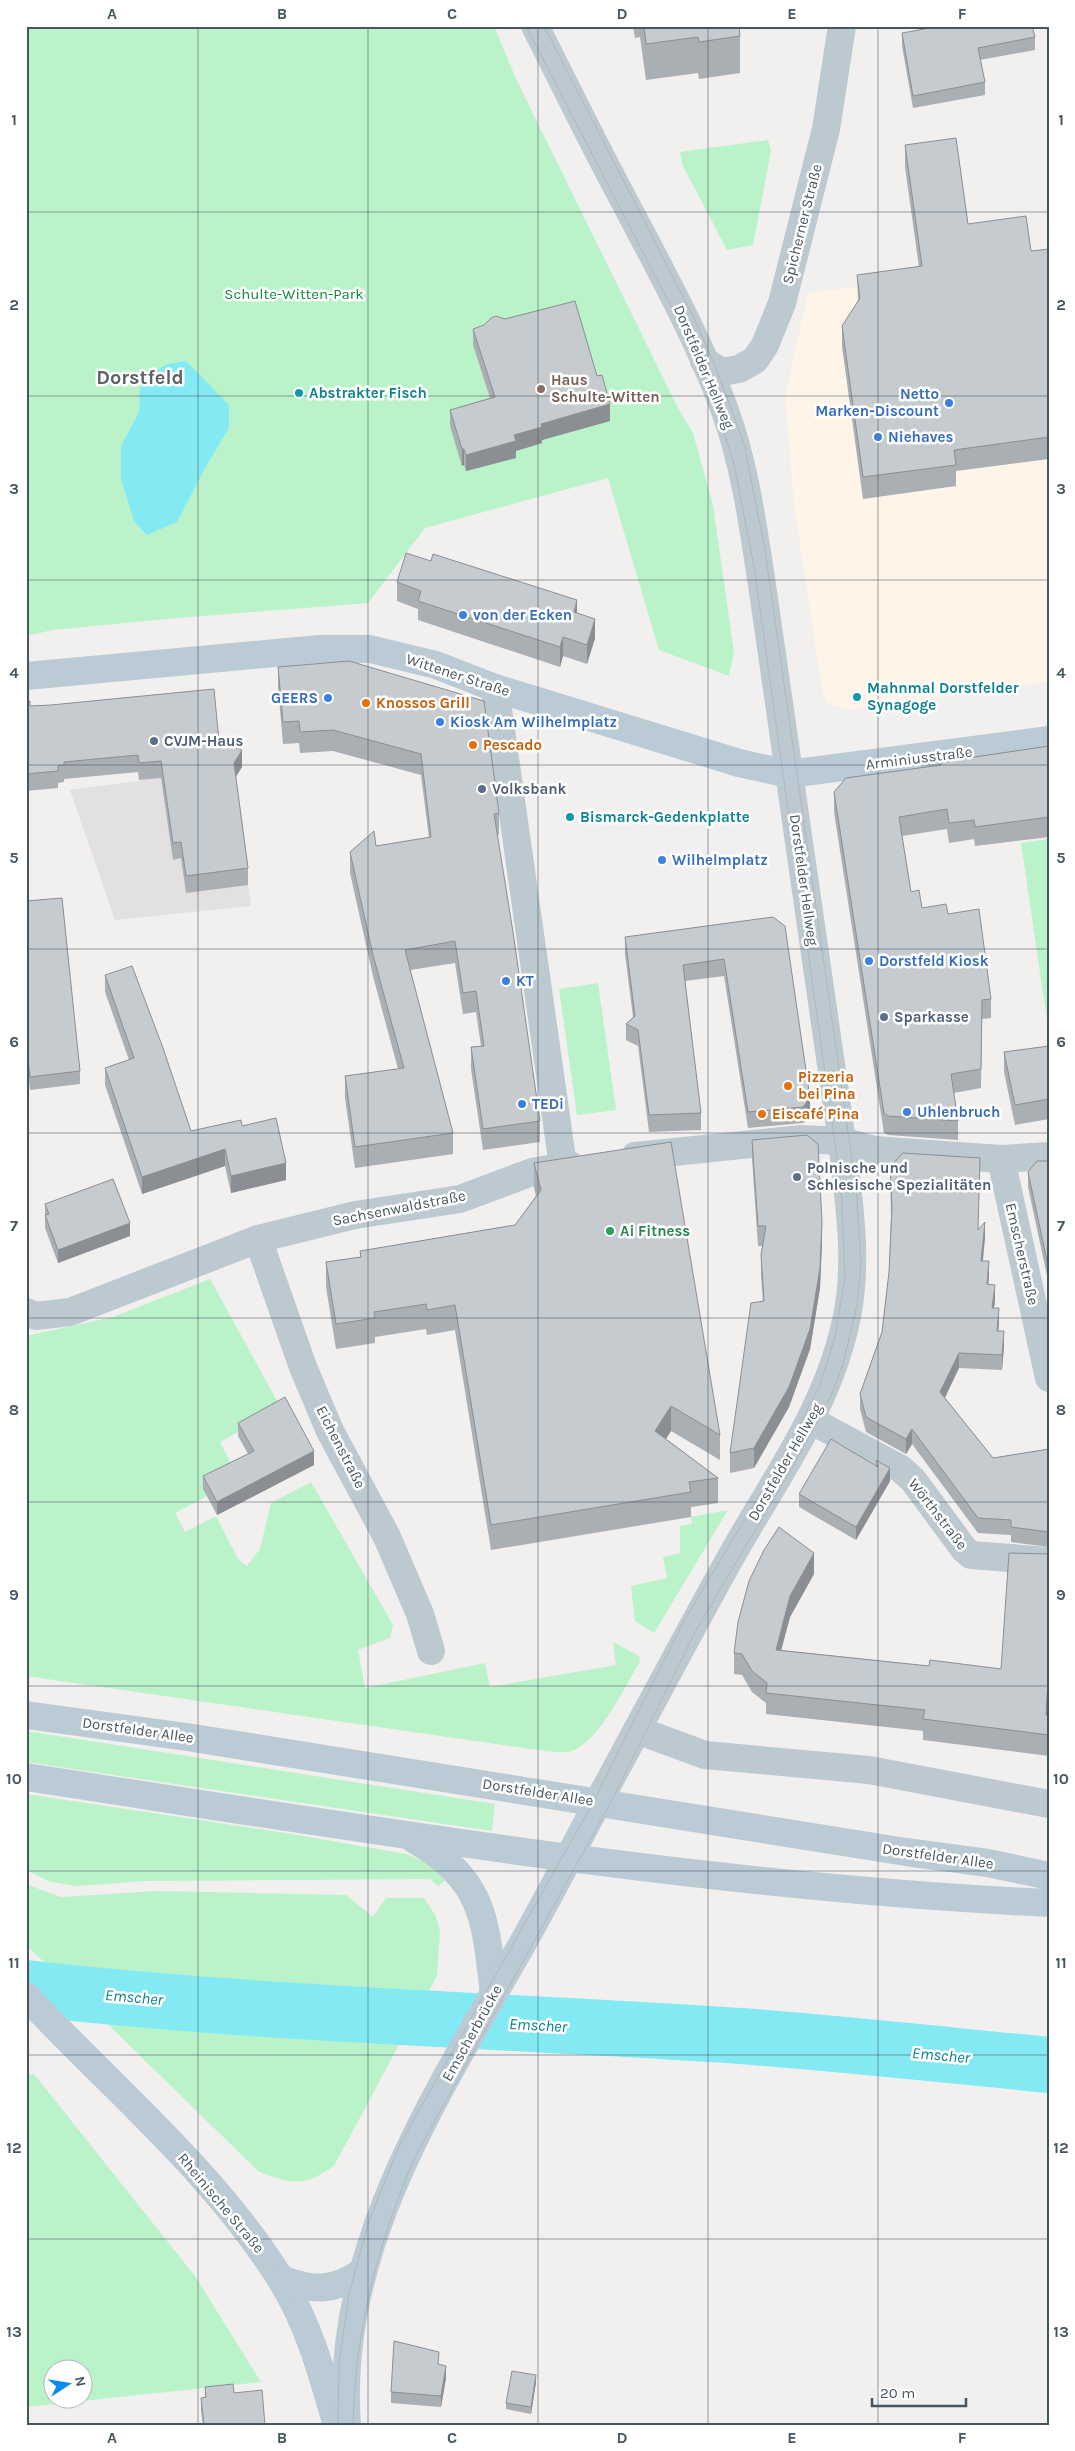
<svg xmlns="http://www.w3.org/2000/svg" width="1075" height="2451" font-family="Karla,sans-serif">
  <rect width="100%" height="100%" fill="#f2efef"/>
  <polygon fill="#fef5e8" points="1049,262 1049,682 848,710 827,703 822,688 795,511 785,398 808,293"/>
  <polygon fill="#e3e0e2" points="234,776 251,906 115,920 70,790 167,777"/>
  <g fill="#baf3c9" fill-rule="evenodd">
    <polygon points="26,26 494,26 517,81 677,406 693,433 713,505 734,653 729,676 659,650 608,478 425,528 368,603 166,619 53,630 26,636"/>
    <polygon points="768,140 771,151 753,245 727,250 682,164 680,152"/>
    <polygon points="1049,839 1049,1034 1021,843"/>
    <polygon points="598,983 616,1110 577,1115 559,989"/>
    <path d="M210,1279L281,1408L220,1442L239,1479L175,1513L185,1532L216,1516L238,1559L247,1566L260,1549L271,1503L311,1482L393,1625L390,1638L358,1650L365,1688L485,1663L490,1687L616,1665L613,1642L639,1656L640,1662C625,1685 596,1750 566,1752C555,1753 542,1750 531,1749L26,1676V1336L113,1317Z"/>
    <polygon points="728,1510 654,1633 635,1621 631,1586 667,1578 663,1557 680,1553 680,1526 692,1524 691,1517"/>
    <polygon points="26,1731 495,1804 492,1831 26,1762"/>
    <polygon points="26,1794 286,1833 406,1854 430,1864 446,1880 438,1886 430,1879 146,1881 77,1886 51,1882 26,1870"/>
    <polygon points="26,1884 61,1897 156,1891 346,1895 373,1917 386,1898 424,1898 436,1916 440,1932 437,1976 420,2007 321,2005 176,1988 60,1977 26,1945"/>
    <path d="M83,2000L234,2011L250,2019L408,2028L334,2166C304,2187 292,2185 258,2171Z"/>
    <path d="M34,2074L195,2276L261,2382L26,2407V2075ZM52,2368H82V2398H52Z"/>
  </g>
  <polygon fill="#83eaf4" points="186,361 229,405 229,428 205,468 177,522 147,535 134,521 121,479 121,446 139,412 140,388 149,375 167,364"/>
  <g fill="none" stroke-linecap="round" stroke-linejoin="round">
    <path stroke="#83eaf4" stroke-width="56" d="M26,1988C264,2015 503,2020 741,2036C844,2044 946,2055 1049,2065"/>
    <g stroke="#bcc9d0" stroke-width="28">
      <path d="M535,26C563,81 590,137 619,191C656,262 696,333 724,408C745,465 753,526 762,585L842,1141C848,1198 858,1254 848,1311C831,1404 777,1475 732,1555C686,1637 643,1720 598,1802"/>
      <polyline points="704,361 722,372 739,369 755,360 765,345 782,303 826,129 842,26"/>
      <polyline points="495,688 563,1166"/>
      <polyline points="635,1156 801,1139 842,1141 874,1150 1001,1159 1049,1156"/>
      <polyline points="1001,1159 1049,1378"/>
      <polyline points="258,1239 303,1367 330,1431 387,1537 420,1614 431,1651"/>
      <polyline points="26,1312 36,1316 70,1312 258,1239 355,1215 460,1199 532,1172 570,1165"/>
      <polyline points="812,1421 901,1469 913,1480 964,1549 971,1555 1049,1561"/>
      <polyline points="637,1730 705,1755 869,1770 1049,1804"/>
    </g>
    <g stroke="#bbcbd5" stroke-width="28">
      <polyline points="26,676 319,649 370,649 436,665 495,688 739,763 789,774 1049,740"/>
      <polyline points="26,1715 187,1737 906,1852 988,1863 1049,1876"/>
      <path d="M26,1777C366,1829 705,1887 1049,1903"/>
      <path d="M415,1840C485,1881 485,1919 494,1994"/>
      <path d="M26,1996C112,2088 212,2170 280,2278C308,2322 322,2373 336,2422"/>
      <path d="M281,2279C313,2291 333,2292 362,2272"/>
      <path d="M347,2425C334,2252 434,2099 516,1955C545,1905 571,1853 598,1802"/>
    </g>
    <g stroke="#b1b6ba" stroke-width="1">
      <polyline points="338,2425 339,2363 349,2294 369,2221 400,2144 594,1801 684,1621 787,1449 820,1385 835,1337 845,1277 841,1187 754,567 734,464 717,410 682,328 526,26"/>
      <path d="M353,2425C355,2330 378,2241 416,2155L610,1804L695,1632L792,1468L831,1396L843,1364L857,1305L861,1263L856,1188L765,550L744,444L716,368L694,318L544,26"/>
    </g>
  </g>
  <g fill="#aaafb3">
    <polygon points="633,26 739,26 740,36 740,73 699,79 698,73 646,80 640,37 635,38"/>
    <polygon points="902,33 1035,37 1035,50 980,60 985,82 985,95 913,108 902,46"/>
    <polygon points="905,145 968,224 1031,251 1049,249 1049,459 956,471 956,486 863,499 842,347 842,326 858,302 857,275 919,267 905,167"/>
    <polygon points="473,329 610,421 542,440 542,443 516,451 516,458 466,471 464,465 462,466 450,426 450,410 490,398 473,345"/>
    <polygon points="397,582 577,614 595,638 587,664 563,656 560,667 418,620 418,609 397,601"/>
    <polygon points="349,661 499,813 499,835 497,835 540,1121 540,1142 483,1150 471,1069 471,1047 481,1046 476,1012 463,1014 455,963 410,970 453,1133 453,1154 355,1168 345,1098 345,1076 398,1069 373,976 350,873 350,852 376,846 429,838 421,775 333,751 300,753 299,743 283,744 278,688 278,667"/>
    <polygon points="26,702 30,706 219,741 242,767 236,777 248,868 248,885 186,893 181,858 173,860 161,778 139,780 138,772 64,779 64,782 58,783 58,788 26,791"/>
    <polygon points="1049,746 1049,837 975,846 974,839 949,843 947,829 902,836 911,892 922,908 948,914 991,999 991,1018 982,1019 981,1088 954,1093 958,1121 958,1140 888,1135 884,1133 834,812 834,792 941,765 941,762"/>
    <polygon points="26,901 80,1071 80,1084 30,1090 26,1053"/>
    <polygon points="773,917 810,1115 803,1123 748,1128 724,976 685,981 701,1113 701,1130 649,1132 638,1046 626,1040 626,1024 633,1017 625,954 625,937"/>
    <polygon points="105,975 191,1131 242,1126 286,1180 231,1193 225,1166 142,1194 105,1085 105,1068 129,1060 105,992"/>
    <polygon points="1049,1046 1049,1119 1015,1125 1004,1072 1004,1052"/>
    <polygon points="752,1140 822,1242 820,1288 810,1349 789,1407 754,1468 730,1473 730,1453 763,1302 761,1275 761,1255 762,1246 758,1246 752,1159"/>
    <polygon points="1049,1161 1049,1285 1028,1187 1028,1172"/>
    <polygon points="534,1163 720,1435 720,1460 671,1431 666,1439 718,1478 718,1503 691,1507 691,1517 491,1550 455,1330 427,1335 426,1329 375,1337 375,1343 336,1349 326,1287 326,1262 360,1257 360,1251 515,1225 536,1196 534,1188"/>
    <polygon points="890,1167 979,1229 985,1237 983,1261 989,1276 988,1284 995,1300 994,1308 999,1323 998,1331 1004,1346 1002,1370 959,1368 945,1398 993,1458 1049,1449 1049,1547 1011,1542 1011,1535 978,1533 912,1444 906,1454 866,1432 860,1409 860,1394 882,1332 889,1272 891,1216"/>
    <polygon points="45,1204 130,1236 58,1263 45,1228"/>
    <polygon points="238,1423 314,1465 217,1515 203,1489 203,1476 248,1454 238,1436"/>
    <polygon points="876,1460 890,1481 856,1540 799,1507 799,1494 876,1466"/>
    <polygon points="1049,1554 1049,1687 1047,1715 1049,1715 1049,1756 923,1740 923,1731 766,1714 766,1703 752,1692 742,1675 734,1674 734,1653 814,1574 790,1617 781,1650 929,1666 1001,1669"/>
    <polygon points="439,2365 446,2378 441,2407 391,2403 391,2392"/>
    <polygon points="536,2382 531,2414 506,2409 506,2403"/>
    <polygon points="205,2387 234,2393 265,2425 203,2425 201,2411 201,2398 205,2397"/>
  </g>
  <g fill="#8b8e92">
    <polygon points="610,404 610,421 542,440 542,443 516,451 516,458 466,471 466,455 541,424"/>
    <polygon points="462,449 464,449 464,465 462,466"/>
    <polygon points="577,600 577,619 574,612"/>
    <polygon points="595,619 595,638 587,664 587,645"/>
    <polygon points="563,637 563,656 560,667 560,647"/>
    <polygon points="242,750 242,767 234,779 234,763"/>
    <polygon points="810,1098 810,1115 803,1123 803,1107"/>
    <polygon points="225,1149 225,1166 142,1194 142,1177"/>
    <polygon points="286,1163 286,1180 231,1193 231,1176"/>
    <polygon points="822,1222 822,1242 820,1288 810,1349 789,1407 754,1468 754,1448"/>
    <polygon points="985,1222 985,1237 981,1276 981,1261"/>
    <polygon points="130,1223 130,1236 58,1263 58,1250"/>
    <polygon points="989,1261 989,1276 987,1299 987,1284"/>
    <polygon points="995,1285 995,1300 992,1323 992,1308"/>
    <polygon points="999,1308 999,1323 997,1346 997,1331"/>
    <polygon points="1004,1331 1004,1346 1002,1370 1002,1355"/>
    <polygon points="959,1353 959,1368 940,1407 940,1392"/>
    <polygon points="671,1406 671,1431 655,1456 655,1431"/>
    <polygon points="912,1429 912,1444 906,1454 906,1439"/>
    <polygon points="314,1451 314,1465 217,1515 217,1502"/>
    <polygon points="890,1468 890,1481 856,1540 856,1527"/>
    <polygon points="814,1553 814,1574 790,1617 776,1670 776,1650 790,1596"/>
    <polygon points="1049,1666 1049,1687 1046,1736 1046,1715"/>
    <polygon points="446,2366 446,2378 441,2407 441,2396"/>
    <polygon points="536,2375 536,2382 531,2414 531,2407"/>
  </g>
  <g fill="#c6cbd0" stroke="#8b8e92">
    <polygon points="644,26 739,26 740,36 699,42 698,37 646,44"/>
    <polygon points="941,26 1032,26 1035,37 978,48 985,82 913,96 902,33"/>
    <polygon points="956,138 968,224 1026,216 1031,251 1049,249 1049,437 954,450 956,465 863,477 842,326 860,298 857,275 922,266 905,145"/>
    <polygon points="575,301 597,376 602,375 610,404 541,424 542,427 514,435 516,441 466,455 464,449 462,449 450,410 495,397 473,329 484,325 491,318 496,316 505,319"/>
    <polygon points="406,553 431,561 433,554 577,600 574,612 595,619 587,645 563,637 560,647 418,601 421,591 397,582"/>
    <polygon points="349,661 484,701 499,813 494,814 513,932 540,1121 483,1129 471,1047 484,1046 476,991 463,993 455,941 405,950 453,1133 355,1147 345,1076 404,1068 373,955 350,852 374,831 376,846 431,837 421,754 333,730 300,732 299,721 283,722 278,667"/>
    <polygon points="214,689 219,741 242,750 234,763 248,868 186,876 181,842 173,843 161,761 139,763 138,755 64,762 64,765 58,766 58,771 26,774 26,702 30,701 30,706 51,705"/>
    <polygon points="1049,746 1049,817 975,827 974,820 949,823 947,809 899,817 911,892 919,890 922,908 946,904 948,914 979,909 991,999 982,1000 981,1069 951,1074 958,1121 888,1116 884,1113 834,792 846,778 941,765 941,762"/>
    <polygon points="62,898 80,1071 30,1077 26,1040 26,901"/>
    <polygon points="773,917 785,926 810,1098 803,1107 748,1112 724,959 683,965 701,1113 649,1115 638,1030 626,1024 635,1016 625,937"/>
    <polygon points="132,966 163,1048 191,1131 241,1120 242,1126 276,1118 286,1163 231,1176 225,1149 142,1177 105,1068 134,1058 105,975"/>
    <polygon points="1049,1046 1049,1099 1015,1105 1004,1052"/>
    <polygon points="807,1135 818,1144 822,1222 820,1268 810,1329 789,1387 754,1448 730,1453 751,1303 764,1301 761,1255 766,1226 758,1226 752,1140"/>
    <polygon points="671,1142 720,1435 671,1406 655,1431 718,1478 689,1482 691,1492 491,1525 455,1305 427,1310 426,1304 374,1312 375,1318 336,1324 326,1262 361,1257 360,1251 515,1225 541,1190 534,1163"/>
    <polygon points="903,1153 980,1158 978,1230 985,1222 981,1261 989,1261 987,1284 995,1285 992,1308 999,1308 997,1331 1004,1331 1002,1355 959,1353 940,1392 993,1458 1049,1449 1049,1532 1011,1527 1011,1520 978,1518 912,1429 906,1439 866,1417 860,1394 882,1332 889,1272 892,1208 890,1167"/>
    <polygon points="1037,1161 1049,1161 1049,1270 1028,1172"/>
    <polygon points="113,1179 130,1223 58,1250 45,1215 49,1214 45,1204"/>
    <polygon points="285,1397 314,1451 217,1502 203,1476 254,1451 238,1423"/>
    <polygon points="831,1439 878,1467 876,1460 890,1468 856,1527 799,1494"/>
    <polygon points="779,1527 814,1553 790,1596 776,1650 929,1666 930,1660 1001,1669 1009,1553 1049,1554 1049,1666 1046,1715 1049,1715 1049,1735 923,1719 925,1710 766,1693 767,1683 752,1671 742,1654 734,1653 738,1622 749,1581 764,1550"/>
    <polygon points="394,2341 439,2352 438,2364 446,2366 441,2396 391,2392"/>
    <polygon points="512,2371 536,2375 531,2407 506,2403"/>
    <polygon points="233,2384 234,2393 262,2390 265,2425 204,2425 201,2398 206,2397 205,2387"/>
  </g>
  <path fill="none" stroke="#46565f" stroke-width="1" stroke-opacity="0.55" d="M198,26V2425M368,26V2425M538,26V2425M708,26V2425M878,26V2425M26,212H1049M26,396H1049M26,580H1049M26,765H1049M26,949H1049M26,1133H1049M26,1318H1049M26,1502H1049M26,1686H1049M26,1871H1049M26,2055H1049M26,2239H1049"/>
  <circle fill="#8d6e63" stroke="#fff" stroke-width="2" cx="541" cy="389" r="5"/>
  <g fill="#0f9aa8" stroke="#fff" stroke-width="2">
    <circle cx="299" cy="393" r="5"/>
    <circle cx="857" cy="697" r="5"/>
    <circle cx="570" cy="817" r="5"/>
  </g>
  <g fill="#3f7fe0" stroke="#fff" stroke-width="2">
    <circle cx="949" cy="403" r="5"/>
    <circle cx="878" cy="437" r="5"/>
    <circle cx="463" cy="615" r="5"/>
    <circle cx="328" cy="698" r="5"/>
    <circle cx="440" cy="722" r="5"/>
    <circle cx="662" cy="860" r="5"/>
    <circle cx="869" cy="961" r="5"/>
    <circle cx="506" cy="981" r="5"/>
    <circle cx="522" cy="1104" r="5"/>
    <circle cx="907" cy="1112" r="5"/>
  </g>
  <g fill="#e8710a" stroke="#fff" stroke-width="2">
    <circle cx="366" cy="703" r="5"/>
    <circle cx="473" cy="745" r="5"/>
    <circle cx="788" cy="1086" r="5"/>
    <circle cx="762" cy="1114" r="5"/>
  </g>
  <g fill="#5c6f8a" stroke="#fff" stroke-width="2">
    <circle cx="154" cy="741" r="5"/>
    <circle cx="482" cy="789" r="5"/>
    <circle cx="884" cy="1017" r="5"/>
    <circle cx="797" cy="1177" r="5"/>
  </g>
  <circle fill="#2e9e5b" stroke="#fff" stroke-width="2" cx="610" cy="1231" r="5"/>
  <g text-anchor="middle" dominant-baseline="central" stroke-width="5" stroke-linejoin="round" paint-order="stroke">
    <g font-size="15" fill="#46565f" stroke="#fff">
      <text transform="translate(802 224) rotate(-76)">Spicherner Straße</text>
      <text transform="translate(704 367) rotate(67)">Dorstfelder Hellweg</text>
      <text transform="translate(458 675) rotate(18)">Wittener Straße</text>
      <text transform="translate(919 758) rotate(-7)">Arminiusstraße</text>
      <text transform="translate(804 880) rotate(82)">Dorstfelder Hellweg</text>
      <text transform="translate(399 1208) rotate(-11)">Sachsenwaldstraße</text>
      <text transform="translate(1022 1254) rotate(77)">Emscherstraße</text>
      <text transform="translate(341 1447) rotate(63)">Eichenstraße</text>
      <text transform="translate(785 1462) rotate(-60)">Dorstfelder Hellweg</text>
      <text transform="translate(938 1514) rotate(52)">Wörthstraße</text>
      <text transform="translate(138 1730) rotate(8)">Dorstfelder Allee</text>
      <text transform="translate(538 1792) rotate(9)">Dorstfelder Allee</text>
      <text transform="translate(938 1856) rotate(8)">Dorstfelder Allee</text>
      <text transform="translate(472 2033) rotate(-61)">Emscherbrücke</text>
      <text transform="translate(221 2203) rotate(50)">Rheinische Straße</text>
    </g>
    <g font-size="15" fill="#0f873c" stroke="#fff">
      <text x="294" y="294">Schulte-Witten-Park</text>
    </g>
    <g font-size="15" font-weight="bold" fill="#785e54" stroke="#fff" text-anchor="start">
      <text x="551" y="380">Haus<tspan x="551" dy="17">Schulte-Witten</tspan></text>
    </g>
    <g font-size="15" font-weight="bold" fill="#0d838f" stroke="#fff" text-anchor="start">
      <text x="309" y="393">Abstrakter Fisch</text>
      <text x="867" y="688">Mahnmal Dorstfelder<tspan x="867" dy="17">Synagoge</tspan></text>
      <text x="580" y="817">Bismarck-Gedenkplatte</text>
    </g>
    <g font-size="15" font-weight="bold" fill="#366cbe" stroke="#fff" text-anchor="start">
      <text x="939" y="394" text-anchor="end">Netto<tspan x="939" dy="17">Marken-Discount</tspan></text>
      <text x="888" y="437">Niehaves</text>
      <text x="473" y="615">von der Ecken</text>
      <text x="318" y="698" text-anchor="end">GEERS</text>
      <text x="450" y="722">Kiosk Am Wilhelmplatz</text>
      <text x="672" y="860">Wilhelmplatz</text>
      <text x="879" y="961">Dorstfeld Kiosk</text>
      <text x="516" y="981">KT</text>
      <text x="532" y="1104">TEDi</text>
      <text x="917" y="1112">Uhlenbruch</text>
    </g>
    <g font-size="15" font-weight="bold" fill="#c56008" stroke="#fff" text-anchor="start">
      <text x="376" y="703">Knossos Grill</text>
      <text x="483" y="745">Pescado</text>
      <text x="798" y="1077">Pizzeria<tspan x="798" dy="17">bei Pina</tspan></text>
      <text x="772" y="1114">Eiscafé Pina</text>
    </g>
    <g font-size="15" font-weight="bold" fill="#4e5e75" stroke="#fff" text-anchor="start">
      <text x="164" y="741">CVJM-Haus</text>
      <text x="492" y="789">Volksbank</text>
      <text x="894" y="1017">Sparkasse</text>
      <text x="807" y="1168">Polnische und<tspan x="807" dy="17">Schlesische Spezialitäten</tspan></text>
    </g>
    <g font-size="15" font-weight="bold" fill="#27864d" stroke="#fff" text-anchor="start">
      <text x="620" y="1231">Ai Fitness</text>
    </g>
    <g font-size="16" font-style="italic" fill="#04828e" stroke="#fff">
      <text transform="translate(134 1997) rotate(5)">Emscher</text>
      <text transform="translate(538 2025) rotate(3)">Emscher</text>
      <text transform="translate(941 2055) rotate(5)">Emscher</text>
    </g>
    <g font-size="20" font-weight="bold" fill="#5b6165" stroke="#fff">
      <text x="140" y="377">Dorstfeld</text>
    </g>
  </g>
  <rect width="1075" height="2451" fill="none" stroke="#ffffff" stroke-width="55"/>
  <g transform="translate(68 2384) rotate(78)"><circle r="24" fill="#ffffff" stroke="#b5bbbf"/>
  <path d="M0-4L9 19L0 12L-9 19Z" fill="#098bf2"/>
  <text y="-8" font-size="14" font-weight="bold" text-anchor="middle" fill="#46565f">N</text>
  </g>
  <path d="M872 2398v8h94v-8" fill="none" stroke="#46565f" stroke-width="2.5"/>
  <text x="880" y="2398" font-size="15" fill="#46565f" stroke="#ffffff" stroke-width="4" paint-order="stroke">20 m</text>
  <rect x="28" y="28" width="1020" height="2396" fill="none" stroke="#46565f" stroke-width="2"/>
  <g font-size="16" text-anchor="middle" font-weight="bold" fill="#46565f">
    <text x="112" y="19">A</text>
    <text x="282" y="19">B</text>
    <text x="452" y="19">C</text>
    <text x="622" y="19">D</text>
    <text x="792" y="19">E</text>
    <text x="962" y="19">F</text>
    <text x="14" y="125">1</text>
    <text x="1061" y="125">1</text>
    <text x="14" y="310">2</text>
    <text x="1061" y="310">2</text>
    <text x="14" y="494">3</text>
    <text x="1061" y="494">3</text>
    <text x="14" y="678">4</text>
    <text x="1061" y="678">4</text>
    <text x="14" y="863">5</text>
    <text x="1061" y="863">5</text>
    <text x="14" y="1047">6</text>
    <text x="1061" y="1047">6</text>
    <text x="14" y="1231">7</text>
    <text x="1061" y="1231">7</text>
    <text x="14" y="1415">8</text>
    <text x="1061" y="1415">8</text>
    <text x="14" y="1600">9</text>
    <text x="1061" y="1600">9</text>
    <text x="14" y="1784">10</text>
    <text x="1061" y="1784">10</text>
    <text x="14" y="1968">11</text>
    <text x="1061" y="1968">11</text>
    <text x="14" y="2153">12</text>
    <text x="1061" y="2153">12</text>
    <text x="14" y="2337">13</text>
    <text x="1061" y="2337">13</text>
    <text x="112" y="2443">A</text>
    <text x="282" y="2443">B</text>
    <text x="452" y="2443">C</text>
    <text x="622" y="2443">D</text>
    <text x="792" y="2443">E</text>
    <text x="962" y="2443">F</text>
  </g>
</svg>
